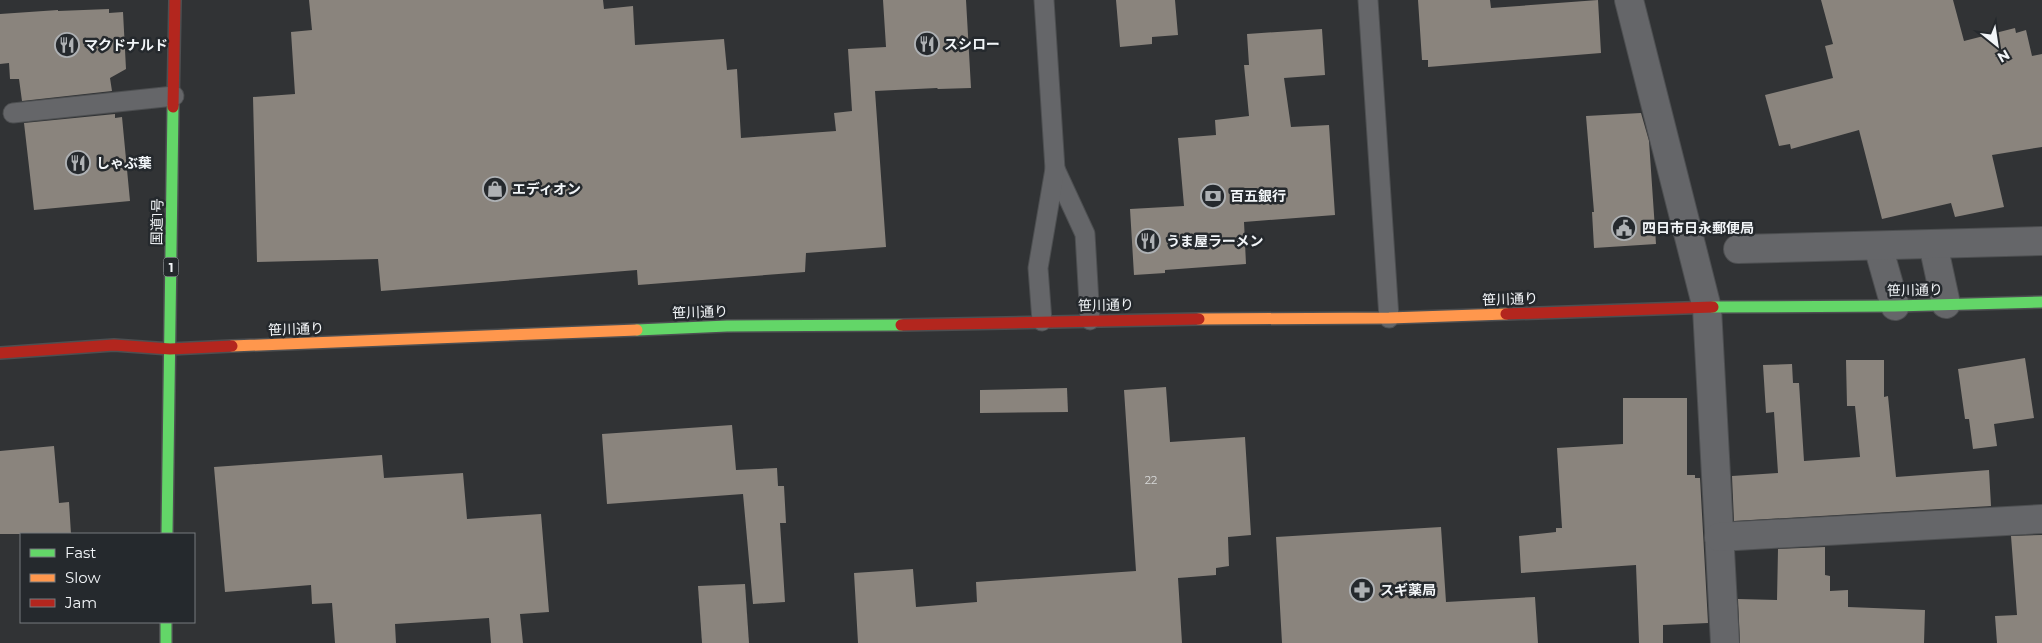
<svg xmlns="http://www.w3.org/2000/svg" width="2042" height="643" font-family="Montserrat,'Noto Sans JP',sans-serif">
  <rect width="100%" height="100%" fill="#313335"/>
  <g fill="#8a847d">
    <polygon points="309,0 603,0 604,9 633,6 635,45 724,39 727,70 737,69 741,138 836,131 834,113 852,111 848,49 886,47 883,0 966,0 971,88 938,89 937,88 875,91 886,247 806,253 805,272 638,285 637,270 381,291 378,259 257,262 253,97 295,94 291,32 312,30"/>
    <polygon points="1116,0 1175,0 1178,35 1152,37 1152,44 1120,47"/>
    <polygon points="1418,0 1490,0 1491,8 1598,0 1601,53 1428,67 1428,60 1422,60"/>
    <polygon points="1821,0 1953,0 1964,41 2015,28 2016,33 2026,30 2032,56 2042,54 2042,147 1992,155 2004,207 1955,217 1951,203 1882,219 1859,130 1791,149 1790,144 1779,146 1765,95 1833,78 1825,46 1833,44"/>
    <polygon points="109,9 109,13 123,12 126,69 110,78 112,91 22,101 19,79 10,79 9,63 0,64 0,14 58,10 58,11"/>
    <polygon points="1322,29 1325,75 1284,78 1291,127 1329,125 1335,215 1244,222 1246,264 1165,270 1165,273 1134,275 1130,209 1184,206 1178,138 1216,135 1215,120 1249,116 1244,65 1249,65 1247,34"/>
    <polygon points="1641,113 1649,141 1656,244 1594,248 1592,212 1594,212 1586,116"/>
    <polygon points="115,114 115,118 122,117 130,201 34,210 24,123"/>
    <polygon points="2025,358 2034,418 1994,424 1997,446 1973,449 1969,419 1965,419 1958,369"/>
    <polygon points="1846,360 1884,360 1884,397 1888,396 1896,477 1989,470 1991,506 1734,521 1732,476 1778,473 1774,412 1766,413 1763,365 1792,364 1793,383 1799,383 1804,461 1860,457 1855,406 1847,406"/>
    <polygon points="1166,387 1170,442 1245,437 1251,535 1228,537 1229,566 1216,568 1216,575 1178,578 1182,643 858,643 854,573 913,569 916,607 977,602 976,582 1136,571 1124,390"/>
    <polygon points="1067,388 1068,412 980,413 980,390"/>
    <polygon points="1623,398 1687,398 1687,475 1695,475 1695,478 1700,478 1708,623 1663,625 1663,643 1639,643 1636,565 1521,573 1519,536 1556,532 1556,528 1562,528 1557,448 1623,444"/>
    <polygon points="732,425 736,470 777,468 778,486 784,486 786,523 780,523 785,602 753,604 743,494 607,504 602,434"/>
    <polygon points="54,446 59,503 69,502 71,534 0,534 0,451"/>
    <polygon points="382,455 384,478 463,473 467,519 541,514 549,612 520,614 523,643 491,643 489,618 395,624 396,643 335,643 332,603 312,604 311,585 225,592 214,467"/>
    <polygon points="1441,527 1446,602 1535,597 1538,643 1282,643 1276,537"/>
    <polygon points="2042,535 2042,643 1997,643 1995,616 2017,615 2011,536"/>
    <polygon points="1825,547 1825,575 1830,576 1830,591 1848,590 1848,607 1925,610 1924,643 1740,643 1738,599 1777,600 1778,549"/>
    <polygon points="745,584 749,643 702,643 698,586"/>
  </g>
  <g fill="none" stroke-linecap="round" stroke-linejoin="round">
    <defs>
      <g id="lane">
        <polyline points="1368,0 1389,318"/>
        <polyline points="13,113 174,96"/>
        <polyline points="1055,169 1085,234 1090,320"/>
        <polyline points="1042,321 1038,268 1055,169 1044,0"/>
      </g>
      <g id="street">
        <polyline points="1629,0 1707,308 1725,643"/>
        <polyline points="1933,244 1946,304"/>
        <polyline points="1878,246 1895,306"/>
        <polyline points="1738,249 2042,241"/>
        <polyline points="1719,537 2042,519"/>
      </g>
      <g id="fast">
        <polyline points="1713,307 1895,306 2042,302"/>
        <polyline points="637,330 727,326 901,325"/>
        <polyline points="167,534 173,107"/>
        <polyline points="166,622 166,643"/>
      </g>
      <g id="slow">
        <polyline points="1199,319 1389,318 1506,314"/>
        <polyline points="232,346 637,330"/>
      </g>
      <g id="jam">
        <polyline points="173,107 175,0"/>
        <polyline points="1506,314 1713,307"/>
        <polyline points="901,325 1199,319"/>
        <polyline points="0,353 114,345 170,349 232,346"/>
      </g>
    </defs>
    <use href="#lane" stroke="#4d4f51" stroke-width="21"/>
    <use href="#street" stroke="#4d4f51" stroke-width="30"/>
    <use href="#fast" stroke="#4d4f51" stroke-width="14"/>
    <use href="#slow" stroke="#4d4f51" stroke-width="14"/>
    <use href="#jam" stroke="#4d4f51" stroke-width="14"/>
    <use href="#lane" stroke="#656669" stroke-width="19"/>
    <use href="#street" stroke="#656669" stroke-width="28"/>
    <use href="#fast" stroke="#63d668" stroke-width="11"/>
    <use href="#slow" stroke="#ff974d" stroke-width="11"/>
    <use href="#jam" stroke="#b3261e" stroke-width="11"/>
  </g>
  <defs>
    <symbol id="restaurant-ring" viewBox="-11 -11 22 22"><circle r="9.5" fill="#25292d" stroke="#aeb1b4" stroke-width="1.5"/><path d="M-5-6h1v4h1v-4h1v4h1v-4h1v5L-1.5 .5V6h-2V.5L-5-1ZM5-6V6H3V1.5H1.5Q1.5-4 5-6Z" fill="#aeb1b4"/></symbol>
    <symbol id="shop-ring" viewBox="-11 -11 22 22"><circle r="9.5" fill="#25292d" stroke="#aeb1b4" stroke-width="1.5"/><path d="M-5-2.5h2.3a2.7 3.5 0 0 1 5.4 0H5L5.5 6h-11ZM-1.5-2.5h3a1.5 2.3 0 0 0-3 0Z" fill="#aeb1b4"/></symbol>
    <symbol id="bank-ring" viewBox="-11 -11 22 22"><circle r="9.5" fill="#25292d" stroke="#aeb1b4" stroke-width="1.5"/><path d="M-6-4H6V4H-6ZM0-2.3a2.3 2.3 0 1 0 0 4.6a2.3 2.3 0 1 0 0-4.6Z" fill="#aeb1b4"/></symbol>
    <symbol id="civic-ring" viewBox="-11 -11 22 22"><circle r="9.5" fill="#25292d" stroke="#aeb1b4" stroke-width="1.5"/><path d="M-.6-6.5H3V-4.5H.6V-3L4-1V1h2V6H-6V1h2V-1L-.6-3ZM-1.2 2.5V6h2.4V2.5Z" fill="#aeb1b4"/></symbol>
    <symbol id="pharmacy-ring" viewBox="-11 -11 22 22"><circle r="9.5" fill="#25292d" stroke="#aeb1b4" stroke-width="1.5"/><path d="M-2-6h4v4h4v4h-4v4h-4v-4h-4v-4h4Z" fill="#aeb1b4"/></symbol>
  </defs>
  <g fill-rule="evenodd">
    <use href="#restaurant-ring" x="913" y="30" width="28" height="28"/>
    <use href="#restaurant-ring" x="53" y="31" width="28" height="28"/>
    <use href="#restaurant-ring" x="64" y="149" width="28" height="28"/>
    <use href="#shop-ring" x="481" y="175" width="28" height="28"/>
    <use href="#bank-ring" x="1199" y="182" width="28" height="28"/>
    <use href="#civic-ring" x="1610" y="214" width="28" height="28"/>
    <use href="#restaurant-ring" x="1134" y="227" width="28" height="28"/>
    <use href="#pharmacy-ring" x="1348" y="576" width="28" height="28"/>
  </g>
  <g text-anchor="middle" dominant-baseline="central" stroke-width="5" stroke-linejoin="round" paint-order="stroke">
    <g font-size="11" fill="#d8d9d9">
      <text x="1151" y="480">22</text>
    </g>
    <rect fill="#25292d" stroke="#b4b8bb" stroke-width="1" x="163.5" y="257.5" width="15" height="19" rx="4"/>
    <g font-size="12" font-weight="bold" fill="#f2f5f8">
      <text x="171" y="267">1</text>
    </g>
    <g font-size="14" font-weight="bold" fill="#f2f5f8" stroke="#25292d" text-anchor="start">
      <text x="944" y="44">スシロー</text>
      <text x="84" y="45">マクドナルド</text>
      <text x="96" y="163">しゃぶ葉</text>
      <text x="512" y="189">エディオン</text>
      <text x="1230" y="196">百五銀行</text>
      <text x="1642" y="228">四日市日永郵便局</text>
      <text x="1166" y="241">うま屋ラーメン</text>
      <text x="1380" y="590">スギ薬局</text>
    </g>
    <g font-size="14" fill="#f2f5f8" stroke="#25292d">
      <text transform="translate(157 222) rotate(-89)">国道1号</text>
      <text transform="translate(1915 290) rotate(-1)">笹川通り</text>
      <text transform="translate(1510 299) rotate(-2)">笹川通り</text>
      <text transform="translate(1106 305) rotate(-1)">笹川通り</text>
      <text transform="translate(700 312) rotate(-2)">笹川通り</text>
      <text transform="translate(296 329) rotate(-2)">笹川通り</text>
    </g>
  </g>
  <rect x="20" y="533" width="175" height="90" fill="#25292d" stroke="#777b7e"/>
  <rect x="30" y="549" width="25" height="8" fill="#63d668" stroke="#777b7e"/>
  <text x="65" y="558" font-size="15" fill="#f2f5f8">Fast</text>
  <rect x="30" y="574" width="25" height="8" fill="#ff974d" stroke="#777b7e"/>
  <text x="65" y="583" font-size="15" fill="#f2f5f8">Slow</text>
  <rect x="30" y="599" width="25" height="8" fill="#b3261e" stroke="#777b7e"/>
  <text x="65" y="608" font-size="15" fill="#f2f5f8">Jam</text>
  <g transform="translate(1997 45) rotate(150)" stroke="#25292d" stroke-width="4" paint-order="stroke">
  <path d="M0-4L9 19L0 12L-9 19Z" fill="#f2f5f8"/>
  <text y="-8" font-size="14" font-weight="bold" text-anchor="middle" fill="#f2f5f8">N</text>
  </g>
</svg>
